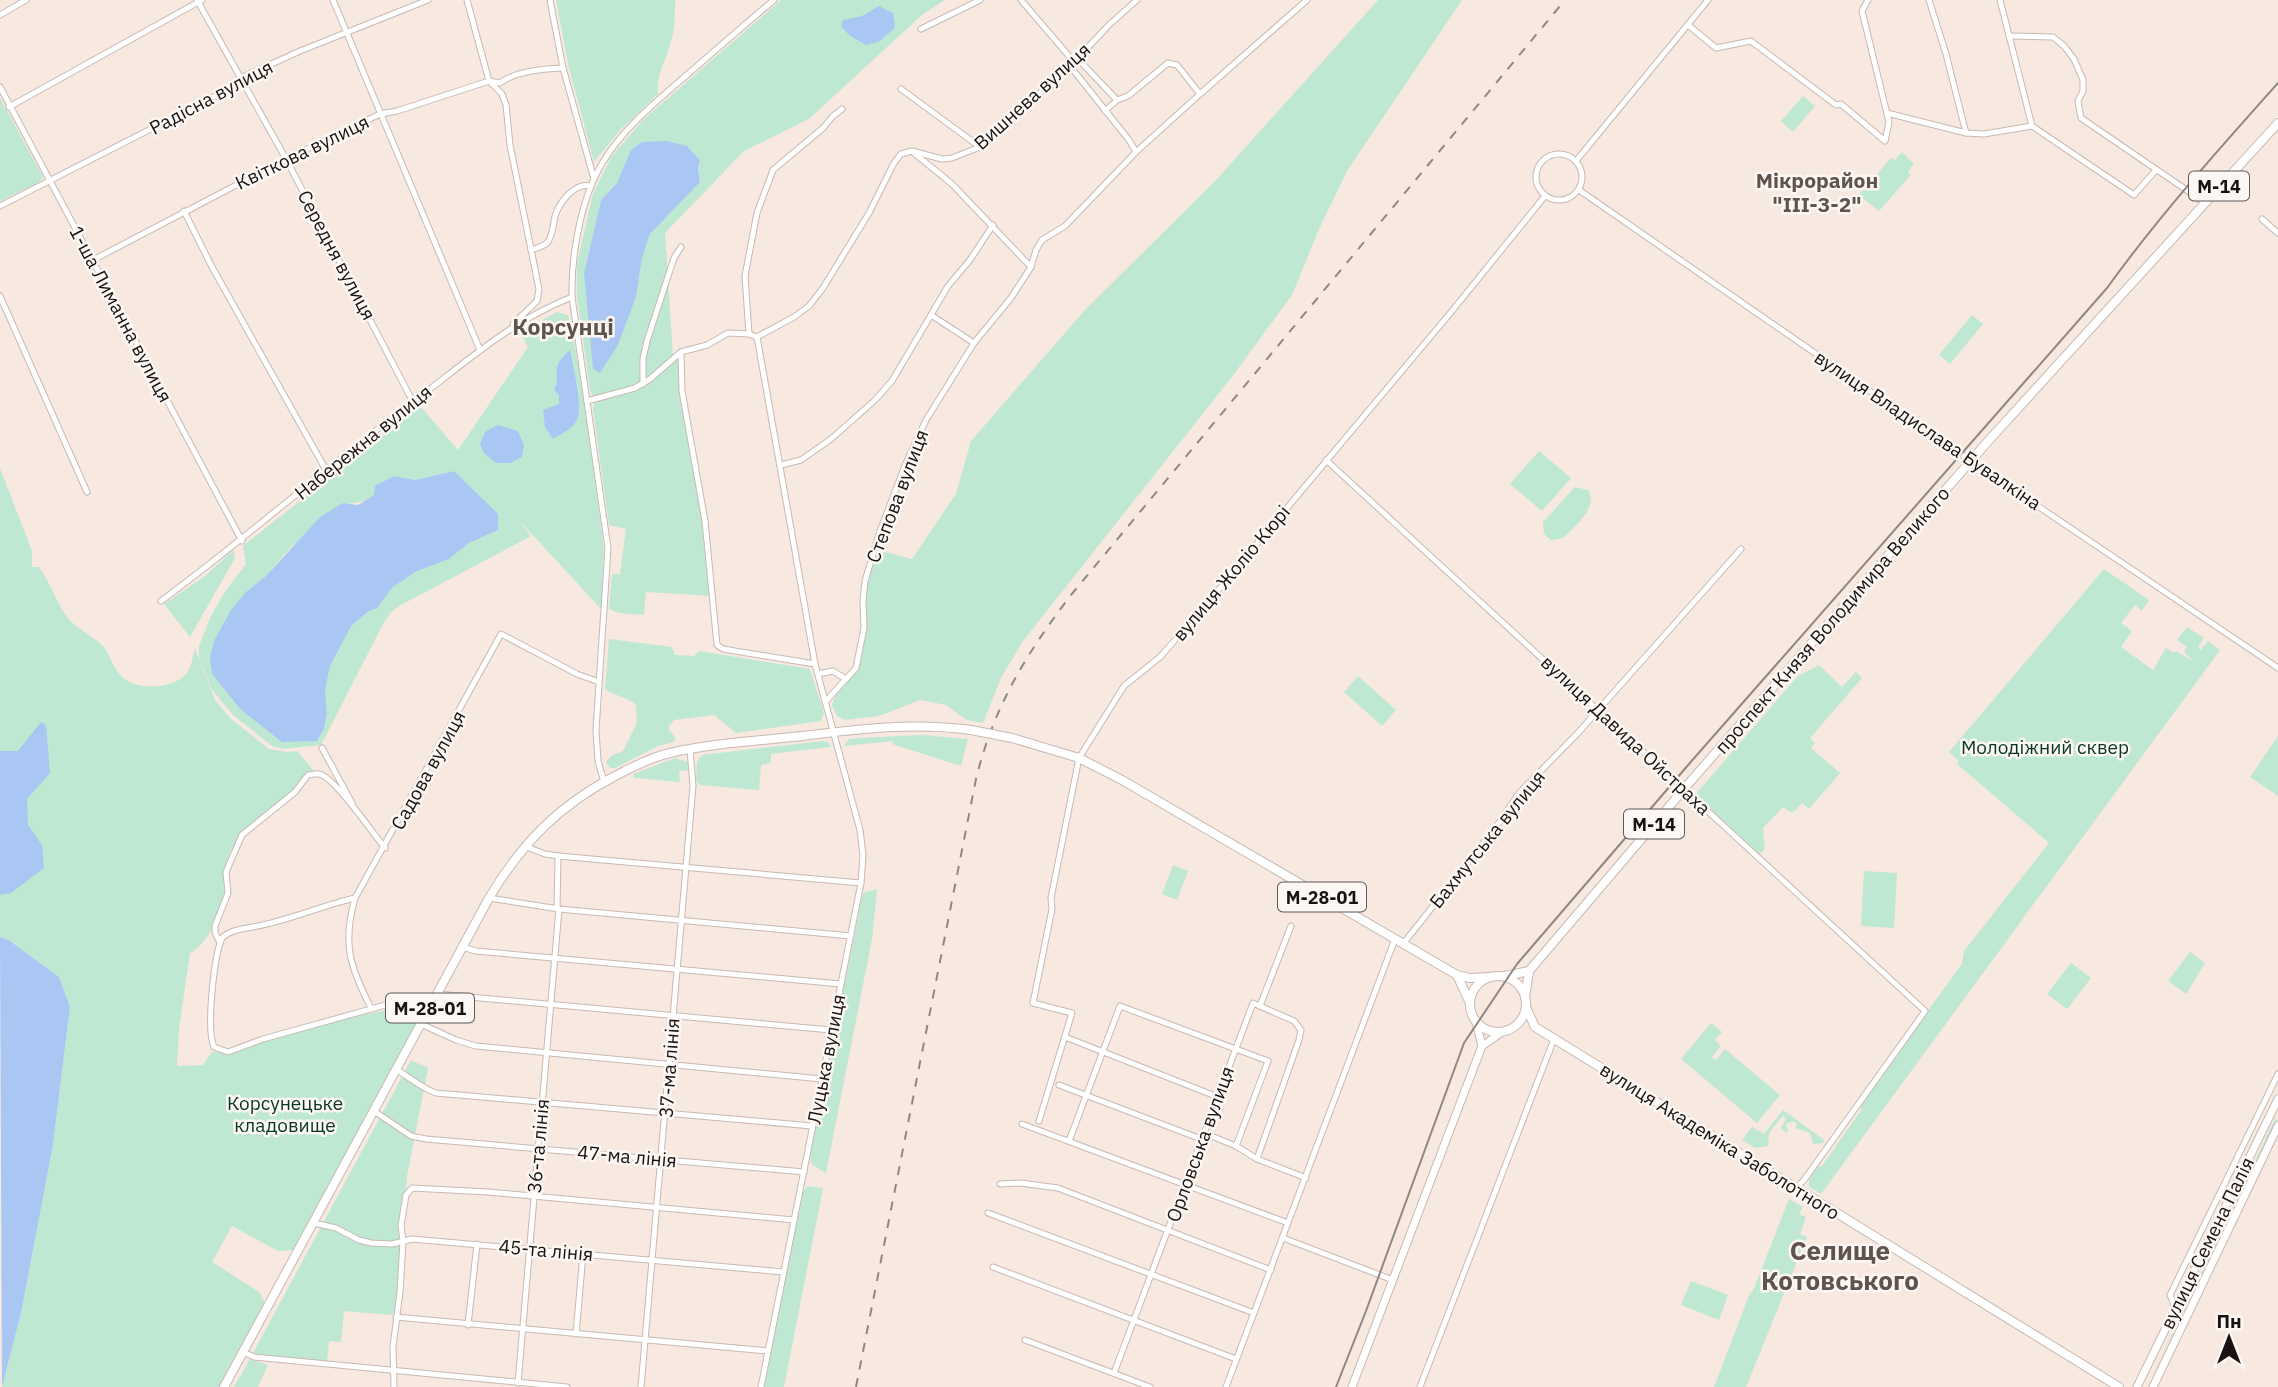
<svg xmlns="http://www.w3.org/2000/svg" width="2278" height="1387" font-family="'IBM Plex Sans',sans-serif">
  <rect width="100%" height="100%" fill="#f7e8e0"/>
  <g fill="#bfe8d2" fill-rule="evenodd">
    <path d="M556,0H675C675,15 675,30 670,45C665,63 656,75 658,94L622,128L594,162L568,64Z"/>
    <path d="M781,0H945L923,14L809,119L744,151L665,233L673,356L681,359L682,391L696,470L714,596L646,592L644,615L620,613L609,609L612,574H620L626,529L609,525L593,409L595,400L590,390L577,297V263L593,194L611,157L644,119ZM687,146L700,160L698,169L700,182L650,234L642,258L636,297L618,345L592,354L584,273L601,200L617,183Z"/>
    <polygon points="1378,0 1462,0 1347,171 1319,229 1292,295 1231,378 1023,641 1001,678 983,723 967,720 946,705 920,700 879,716 845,720 837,716 832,705 838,688 853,672 864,628 863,601 875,549 912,559 956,494 971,441 1085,310 1217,179"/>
    <polygon points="1803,96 1815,106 1793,132 1781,121"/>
    <polygon points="0,98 43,177 39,182 0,201"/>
    <polygon points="1902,152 1914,164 1908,172 1911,175 1879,211 1859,195 1891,158 1895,160"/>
    <path d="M557,312L568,315L580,371L604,549L601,609L517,518L531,536L399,606L392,611L383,624L321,745L283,749L272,746L233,715L212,690L199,658V646L211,616L224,593L246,564L243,546L420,406L458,450L528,347L520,332ZM454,471L498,530L469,543L449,559L417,571L393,587L377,608L369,611L352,625L330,666L325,691L327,714L324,729L317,741L240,709L212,674L247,591L266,576L290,548L343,503C368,506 377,492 394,476L415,480Z"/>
    <polygon points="1972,315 1983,324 1950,364 1939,355"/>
    <polygon points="1539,451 1571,478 1542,511 1510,484"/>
    <path d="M0,468L32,551V567H39C50,582 55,599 65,614C74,628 90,634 102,645C110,654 113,668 122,677C137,691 173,689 186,674C192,668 192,657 195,649L215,700L230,718L269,749L287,752L297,751L315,772L305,775C301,780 298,788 293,793C271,815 241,825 228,857C222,871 227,880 224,894C220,915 209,943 190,953L179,1029L177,1066L203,1065L212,1052L230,1054L259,1043L355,1016L394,1009L404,1008L417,1014V1024L294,1250L278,1251L232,1226L212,1262L259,1292L265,1303L220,1387H2L21,1313L53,1145L70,1007L59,977L10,941L0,937Z"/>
    <path d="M1575,487L1588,490C1599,507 1575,526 1563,538L1551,540L1544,534L1543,522Z"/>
    <polygon points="233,550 235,558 190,637 164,604 205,576"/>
    <polygon points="2104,569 2149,600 2142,611 2135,605 2121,623 2132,631 2121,647 2153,670 2166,648 2174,653 2176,651 2193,661 2184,652 2187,647 2177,640 2187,627 2204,638 2198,647 2201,650 2208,641 2220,650 1821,1194 1809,1187 1809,1180 1817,1167 1822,1166 1862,1109 1859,1105 1962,964 1964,951 2049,843 1957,764 1959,761 1949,752"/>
    <path d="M609,639L672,647L675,655L694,656L699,651L810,669L824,713L821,721L736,733L714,715L674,720L668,728L675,737L674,742L658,746L615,768H610L606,762L611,756L623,751L637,723L636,705C625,695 615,697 605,689Z"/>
    <polygon points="1819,665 1842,687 1856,672 1862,678 1810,738 1815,743 1811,748 1840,773 1809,809 1802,803 1795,811 1790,812 1783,807 1763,828 1765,849 1760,854 1695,795 1798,676"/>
    <polygon points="1358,676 1396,710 1382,726 1344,692"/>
    <polygon points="922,735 968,739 961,766 892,744 893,741 844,746 849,739 857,738"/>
    <polygon points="2278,736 2278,796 2250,777"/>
    <polygon points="823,741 829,743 831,747 771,754 771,763 761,765 759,790 700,785 696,781 697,762 702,755"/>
    <polygon points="675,758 689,762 690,770 679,771 680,782 634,778 633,774"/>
    <polygon points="1173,865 1188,871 1177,900 1162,894"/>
    <polygon points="1864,871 1897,873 1894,928 1861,926"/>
    <polygon points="877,889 872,939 826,1173 811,1164 810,1156 863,893"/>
    <polygon points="2190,952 2205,963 2186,994 2168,981"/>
    <polygon points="2071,963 2091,978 2067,1009 2047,994"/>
    <polygon points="1711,1023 1722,1032 1715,1040 1721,1046 1712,1057 1716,1060 1725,1049 1780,1095 1757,1123 1681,1059"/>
    <polygon points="411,1060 428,1068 407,1176 406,1195 401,1220 403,1235 397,1309 391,1315 344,1311 341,1342 329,1341 327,1363 253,1353"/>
    <polygon points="1783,1110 1824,1140 1823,1143 1813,1144 1810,1133 1796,1128 1797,1124 1793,1121 1786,1124 1788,1131 1786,1133 1781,1128 1786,1119 1783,1115 1769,1133 1768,1146 1755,1148 1742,1140 1752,1127 1764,1134"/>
    <polygon points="2275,1119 2278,1120 2263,1151 2147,1386"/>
    <polygon points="808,1186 823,1188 784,1387 764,1387 802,1193"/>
    <polygon points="1789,1199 1803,1207 1799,1214 1806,1217 1800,1234 1807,1237 1746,1387 1714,1387 1750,1293 1753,1291"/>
    <polygon points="1691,1281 1728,1295 1719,1320 1681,1305"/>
    <polygon points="250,1359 268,1365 258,1387 234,1387"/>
  </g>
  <g fill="#aac7f4">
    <polygon points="879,6 893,13 895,28 878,42 866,45 849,35 841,26 843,20 862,16"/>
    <polygon points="666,141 687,146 700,160 698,169 700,182 650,234 642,258 636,297 618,345 600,373 593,369 584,273 601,200 617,183 631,150 642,142"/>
    <path d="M570,350C573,366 582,402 578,417C576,427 561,434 553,439L545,427L543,410L559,404V395L554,390C563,373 547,369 570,350Z"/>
    <polygon points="498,425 518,431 524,445 522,457 511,463 496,463 484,453 480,444 485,432"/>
    <polygon points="454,471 498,514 498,530 469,543 449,559 417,571 393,587 377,608 369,611 352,625 330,666 325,691 327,714 324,729 317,741 282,742 240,709 212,674 210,657 215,639 231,610 247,591 266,576 320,517 343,503 358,505 374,495 375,486 394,476 415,480"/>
    <polygon points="41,722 46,725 50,773 27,799 28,825 42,845 44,868 11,893 0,895 0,751 18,751"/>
    <polygon points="0,937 10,941 59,977 70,1007 53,1145 21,1313 2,1387"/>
  </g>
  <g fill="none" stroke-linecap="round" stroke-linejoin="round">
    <defs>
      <g id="minor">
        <polyline points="197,0 286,159 413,402"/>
        <polyline points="333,0 480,350"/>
        <polyline points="467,0 489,81 502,94 506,105 510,145 539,289 537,301 513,324"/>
        <polyline points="550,0 563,68 594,179"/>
        <polyline points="1021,0 1074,62"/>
        <polyline points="1929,0 1946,54 1966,133"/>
        <polyline points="2000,0 2032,126"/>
        <polyline points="0,15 26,0"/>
        <polyline points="1688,25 1716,48 1751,41 1836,105 1841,104 1885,141 1889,122 1862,11 1868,0"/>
        <polyline points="921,29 980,0"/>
        <polyline points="2009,36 2053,37 2064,46 2074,59 2083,80 2083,91 2078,101 2081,118 2204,202"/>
        <polyline points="1077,58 1117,100"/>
        <polyline points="1070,66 1129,140 1136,152"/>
        <polyline points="0,87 242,541"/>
        <polyline points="901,89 980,147"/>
        <polyline points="9,107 202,0"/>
        <polyline points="1105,111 1117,100 1128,96 1168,63 1177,65 1200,94 1307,0"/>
        <polyline points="1887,113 1966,133 1984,134 2032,126 2134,195 2156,170"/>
        <polyline points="914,153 952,184 1031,267"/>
        <circle cx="1559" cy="177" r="23"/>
        <polyline points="1576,161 1708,0"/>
        <polyline points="1579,190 1971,461 2278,668"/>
        <polyline points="0,206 237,85 245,76 300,51 428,0"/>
        <polyline points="184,211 212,267 326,470"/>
        <polyline points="2262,219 2278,233"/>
        <path d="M531,250C537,248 542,247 547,243C553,236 553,225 555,216C560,201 575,182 591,186"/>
        <path d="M93,260L286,159L380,114L397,111L489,81L500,83C516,71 543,69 563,68"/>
        <polyline points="0,296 87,492"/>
        <polyline points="931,315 974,343"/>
        <polyline points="749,334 745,276 757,213 773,170 823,128 833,116 842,109"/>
        <polyline points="757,337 815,664 860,830 863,855 861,883 761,1387"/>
        <polyline points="681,352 682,391 705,521 717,645 723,649 815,664"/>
        <polyline points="643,384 643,359 647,341 674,258 681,247"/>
        <polyline points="587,401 635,388 650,379 681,352 707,345 728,333 749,334 757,337 794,317 809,306 823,288 869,213 894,163 901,154 912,151 942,159 952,158 980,147 1070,66 1110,24 1137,0"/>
        <polyline points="1326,460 1925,1011 1804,1180 1797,1187"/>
        <polyline points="781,465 801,460 831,439 874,401 892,381 948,286 970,260 993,225"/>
        <path d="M161,601C249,536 330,464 417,399C467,361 513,320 572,297"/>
        <polyline points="818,674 833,671 846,679"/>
        <polyline points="825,702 856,668 864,628 863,601 865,581 879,534 906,463 926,420 974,343 1011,298 1031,267 1036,250 1042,240 1065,226 1136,152 1200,94"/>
        <polyline points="322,748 352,803"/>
        <path d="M604,782L598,761L596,730L608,548L572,297C571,256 581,197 603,162C624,127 658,100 688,74C717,49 745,24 774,0"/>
        <polyline points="524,846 545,854 558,856 861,883"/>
        <path d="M355,898C320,906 288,921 253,927C242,929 230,930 222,938C214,956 206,1029 214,1047L228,1052L263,1039L389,1004H401L429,1010"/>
        <polyline points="489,898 559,909 851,936"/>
        <polyline points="557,908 558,856"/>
        <path d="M220,943L215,932V926L228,893L226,872L242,835L295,792L308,775C311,775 317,773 319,774C334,776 373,834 385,848"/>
        <polyline points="1403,944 1496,827 1520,792 1577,734 1741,549"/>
        <polyline points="462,947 476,951 841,984"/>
        <polyline points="437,994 831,1030"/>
        <polyline points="1260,1006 1291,926"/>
        <path d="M371,1008C350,967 342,944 355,898L501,634L577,674L599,682"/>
        <polyline points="421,1024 456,1040 476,1046 822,1079"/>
        <polyline points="1065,1037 1218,1097"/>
        <path d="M397,1070C409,1077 423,1089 436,1093L812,1126"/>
        <polyline points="1059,1085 1201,1139"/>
        <polyline points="374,1111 411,1136 426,1139 804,1172"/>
        <polyline points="1039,1121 1072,1013 1033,1003 1052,909 1051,898 1079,758 1124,686 1160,657 1199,613 1452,311 1545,196"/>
        <polyline points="1022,1124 1288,1223"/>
        <polyline points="1204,1133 1236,1146 1257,1159 1306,1178"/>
        <polyline points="1069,1141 1120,1006 1268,1061 1236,1146"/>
        <polyline points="1000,1184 1020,1183 1058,1188 1271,1270"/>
        <polyline points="988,1213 1254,1313"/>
        <polyline points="314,1223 336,1228 359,1240 371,1243 392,1244 412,1239 783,1272"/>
        <polyline points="1283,1238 1393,1280"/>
        <polyline points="993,1267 1236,1359"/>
        <polyline points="2175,1308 2170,1295 2278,1074"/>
        <polyline points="396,1317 768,1351"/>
        <polyline points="468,1325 477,1244"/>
        <polyline points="576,1334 583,1254"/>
        <polyline points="1025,1340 1150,1387"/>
        <polyline points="243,1352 254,1357 567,1387"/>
        <polyline points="1114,1373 1253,1003 1294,1021 1301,1030 1299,1040 1257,1159"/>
        <polyline points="518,1383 559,909"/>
        <polyline points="394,1387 393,1347 400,1292 403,1241 401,1226 406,1195 412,1188 488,1192 794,1220"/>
        <polyline points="641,1387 693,786 690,749"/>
        <polyline points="1226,1387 1395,939"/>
        <polyline points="1420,1387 1554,1039"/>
      </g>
      <g id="major">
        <polyline points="1482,1046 1502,1032"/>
        <polyline points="1352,1387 1482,1046 1476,1022"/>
        <polyline points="2137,1387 2278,1099"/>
        <polyline points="2153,1387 2278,1126"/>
      </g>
      <g id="highway">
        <polyline points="1012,738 1079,758 1122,780 1457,975 1469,978 1491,977"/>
        <polyline points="1457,975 1469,1001"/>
        <polyline points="1505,976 1529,971"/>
        <circle cx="1498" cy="1004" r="28"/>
        <polyline points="1525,998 1529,971 1690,782 1990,439 2278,123"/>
        <polyline points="1526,1007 1535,1027 2119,1387"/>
        <path d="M224,1387L489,898C522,843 559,805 617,775C634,766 652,757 670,753C713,743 758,741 802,736C858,729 914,722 971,730"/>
      </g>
    </defs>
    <use href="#minor" stroke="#c8b9b2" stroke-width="7"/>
    <use href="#major" stroke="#c8b9b2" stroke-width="9"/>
    <use href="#highway" stroke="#c8b9b2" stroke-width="10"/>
    <use href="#minor" stroke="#fff" stroke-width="5"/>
    <use href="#major" stroke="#fff" stroke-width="7"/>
    <use href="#highway" stroke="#fff" stroke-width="8"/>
    <path stroke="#918781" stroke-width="2" d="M1336,1387L1366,1311L1464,1043L1517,964L1689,764L2107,288C2159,216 2219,149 2278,83"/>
    <path stroke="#918781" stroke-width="2" stroke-dasharray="9 9" stroke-linecap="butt" d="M856,1387L976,779C994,706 1026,654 1071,595L1565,0"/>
    <defs>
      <polyline id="highway-bridge" points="971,730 1012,738"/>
    </defs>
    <use href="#highway-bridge" stroke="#c8b9b2" stroke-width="10" stroke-linecap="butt"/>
    <use href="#highway-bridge" stroke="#fff" stroke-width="8"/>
  </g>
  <g text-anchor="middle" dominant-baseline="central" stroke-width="5" stroke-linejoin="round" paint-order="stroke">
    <g fill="#fdf7f4" stroke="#5d5755" stroke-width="2">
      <rect x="2189" y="171.5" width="60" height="29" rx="5"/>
      <rect x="1624" y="809.5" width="60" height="29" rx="5"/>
      <rect x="1278" y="882.5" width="88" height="29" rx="5"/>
      <rect x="386" y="993.5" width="88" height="29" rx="5"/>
    </g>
    <g font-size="18" font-weight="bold" fill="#181311">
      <text x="2219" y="186">М-14</text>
      <text x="1654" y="824">М-14</text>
      <text x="1322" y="897">М-28-01</text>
      <text x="430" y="1008">М-28-01</text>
    </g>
    <g font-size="19" fill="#181311" stroke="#fdf7f4">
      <text transform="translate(1032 96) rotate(-42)">Вишнева вулиця</text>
      <text transform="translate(211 97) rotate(-28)">Радісна вулиця</text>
      <text transform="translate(302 152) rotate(-26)">Квіткова вулиця</text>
      <text transform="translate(337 255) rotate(62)">Середня вулиця</text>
      <text transform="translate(121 314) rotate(62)">1-ша Лиманна вулиця</text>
      <text transform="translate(1928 430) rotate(34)">вулиця Владислава Бувалкіна</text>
      <text transform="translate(363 442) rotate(-39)">Набережна вулиця</text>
      <text transform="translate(897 496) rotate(-69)">Степова вулиця</text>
      <text transform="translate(1231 573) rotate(-50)">вулиця Жоліо Кюрі</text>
      <text transform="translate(1832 620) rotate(-49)">проспект Князя Володимира Великого</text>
      <text transform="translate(1626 735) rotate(43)">вулиця Давида Ойстраха</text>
      <text transform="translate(428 770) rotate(-61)">Садова вулиця</text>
      <text transform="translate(1487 839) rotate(-51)">Бахмутська вулиця</text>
      <text transform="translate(826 1059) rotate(-79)">Луцька вулиця</text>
      <text transform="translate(669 1068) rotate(-86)">37-ма лінія</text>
      <text transform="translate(1720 1141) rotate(32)">вулиця Академіка Заболотного</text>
      <text transform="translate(1200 1144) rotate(-70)">Орловська вулиця</text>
      <text transform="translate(538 1146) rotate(-85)">36-та лінія</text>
      <text transform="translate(627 1156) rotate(5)">47-ма лінія</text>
      <text transform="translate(2207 1243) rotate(-64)">вулиця Семена Палія</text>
      <text transform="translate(546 1250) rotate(5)">45-та лінія</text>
    </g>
    <g font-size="19" fill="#063724" stroke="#fdf7f4">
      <text x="2045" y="747">Молодіжний сквер</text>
      <text x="285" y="1103">Корсунецьке<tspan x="285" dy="22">кладовище</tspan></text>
    </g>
    <g font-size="21" font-weight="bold" fill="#60534d" stroke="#fdf7f4">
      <text x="1817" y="180">Мікрорайон<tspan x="1817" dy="24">"ІІІ-3-2"</tspan></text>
    </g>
    <g font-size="23" font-weight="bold" fill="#60534d" stroke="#fdf7f4">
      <text x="563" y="326">Корсунці</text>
    </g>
    <g font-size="26" font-weight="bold" fill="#60534d" stroke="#fdf7f4">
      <text x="1840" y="1250">Селище<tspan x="1840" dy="30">Котовського</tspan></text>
    </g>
  </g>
  <g transform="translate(2229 1338)" stroke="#fdf7f4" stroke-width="5" paint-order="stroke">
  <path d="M0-5L12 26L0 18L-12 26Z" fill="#181311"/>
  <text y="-10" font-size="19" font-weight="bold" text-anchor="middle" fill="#181311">Пн</text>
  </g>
</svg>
